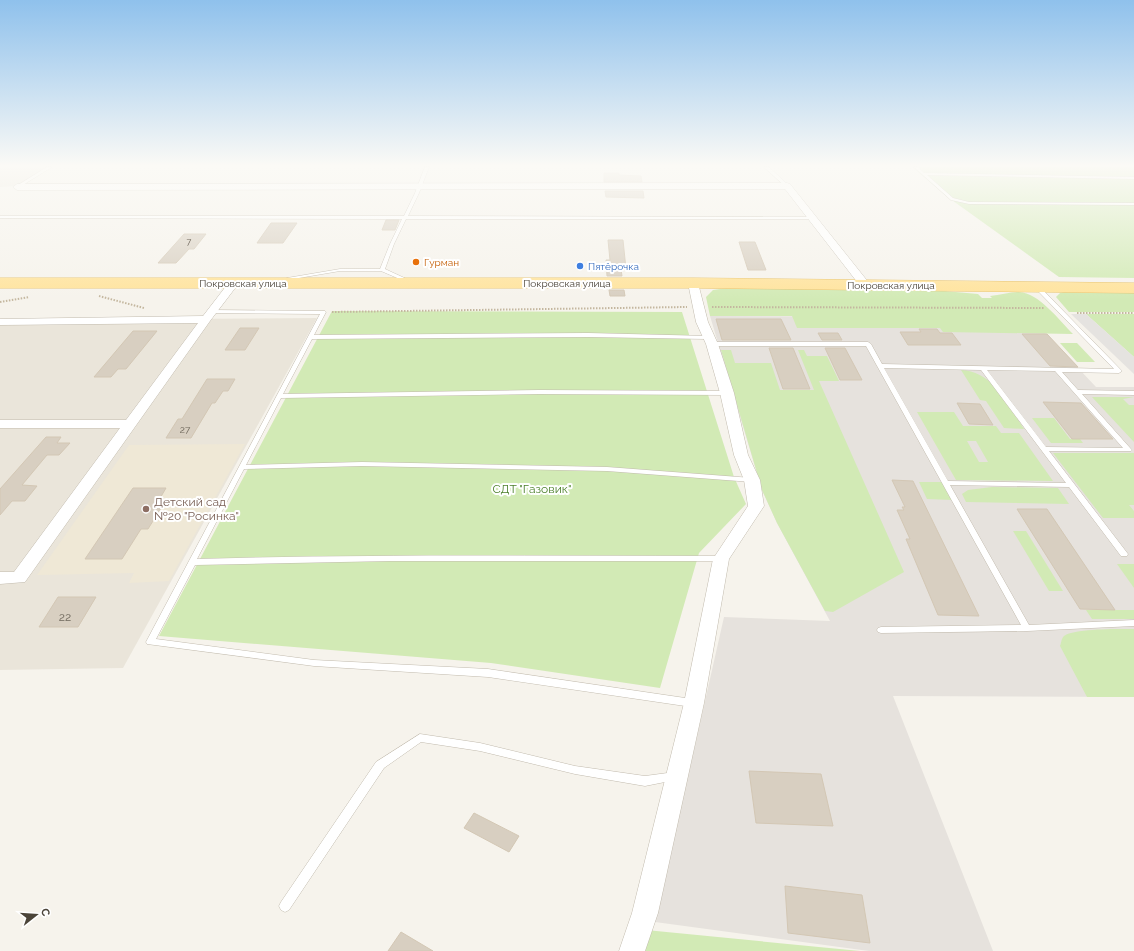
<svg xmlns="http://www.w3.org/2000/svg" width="1134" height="951" font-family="Raleway,sans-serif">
  <rect width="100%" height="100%" fill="#f6f3ec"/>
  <g fill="#eae5da">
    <polygon points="0,167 50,167 17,186 0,187"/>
    <polygon points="317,318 123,668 0,670 0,320"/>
  </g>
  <polygon fill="#e6e2dd" points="710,316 1030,317 1096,387 1134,387 1134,697 893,696 993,951 869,951 655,922 724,617 830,621 777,523 762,490"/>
  <polygon fill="#efe8d6" points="245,444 169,581 129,583 134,573 37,575 129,445"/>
  <g fill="#d2eab5" fill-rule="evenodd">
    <polygon points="912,167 1134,167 1134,278 1059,277 949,198"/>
    <path d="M727,288L944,291L978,294L982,298H992L990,296C1000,295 1010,292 1019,292C1039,293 1059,320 1073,334L943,332L940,328H797L792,316H710L706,297L713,290Z"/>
    <polygon points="1064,292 1134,293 1134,312 1069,312 1056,297 1060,293"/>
    <polygon points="332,311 682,312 734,477 746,504 699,553 660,688 491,663 159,636"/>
    <polygon points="1086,314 1134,314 1134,357"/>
    <polygon points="1060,343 1077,343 1095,362 1077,362"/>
    <polygon points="721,350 731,350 735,363 771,363 780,390 814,390 798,350 804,350 807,356 827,356 839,381 819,381 904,572 833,612 825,611 777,523 762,490"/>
    <path d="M961,370C993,371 1008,405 1024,429L1004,428L986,401L980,400Z"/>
    <polygon points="1092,397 1134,397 1123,399 1129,405 1134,405 1134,442"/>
    <path d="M917,412H954L963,426H996L1001,433H1019L1053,481L956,480ZM967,441H976L988,462H979Z"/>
    <polygon points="1032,418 1054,418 1070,439 1080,439 1083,443 1051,443"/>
    <polygon points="1053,453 1134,453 1134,505 1129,505 1134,511 1134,518 1103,518"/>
    <polygon points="919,482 943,482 952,500 927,499"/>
    <polygon points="992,487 1058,488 1069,504 966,502 962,494 968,490"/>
    <polygon points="1013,531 1026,531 1063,591 1049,591"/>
    <polygon points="1117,564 1134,564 1134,588"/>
    <polygon points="1086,610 1134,610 1134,619 1092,619"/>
    <path d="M1134,629V697H1087L1060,646C1061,644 1061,640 1063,637C1070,628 1121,629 1134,629Z"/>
    <polygon points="646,930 860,951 639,951"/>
  </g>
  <polygon fill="#e5e3e0" points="1071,314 1086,314 1134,357 1134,374"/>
  <g fill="#d8cfc1" stroke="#d3c7b4">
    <polygon points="604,173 619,173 619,175 641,176 642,182 604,182"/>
    <polygon points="605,191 643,191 644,198 606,197"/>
    <polygon points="386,220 399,220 395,230 382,230"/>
    <polygon points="271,223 297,223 283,243 257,243"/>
    <polygon points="184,234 206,234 194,249 189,249 176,263 158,263"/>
    <polygon points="608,240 623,240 626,269 621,269 622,276 607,276 606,260 610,260"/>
    <polygon points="739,242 755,242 766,270 748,270"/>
    <polygon points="609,290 624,290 625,296 610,296"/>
    <polygon points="716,319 781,319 791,340 722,340"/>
    <polygon points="240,328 259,328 245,350 225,350"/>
    <polygon points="919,329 937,329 940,333 952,333 961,345 908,345 900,332 921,332"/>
    <polygon points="133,331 157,331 126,369 118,369 111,377 94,377"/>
    <polygon points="818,333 838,333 842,340 822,340"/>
    <polygon points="1022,334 1047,334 1078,367 1050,366"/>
    <polygon points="769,348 793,348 810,389 783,389"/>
    <polygon points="825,348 845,348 862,380 840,380"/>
    <polygon points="207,379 235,379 228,391 223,391 215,403 212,403 191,438 166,438 178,419 182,419"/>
    <polygon points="1043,402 1081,403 1113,439 1072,439"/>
    <polygon points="957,403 980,404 993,425 969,424"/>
    <polygon points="46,437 61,437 57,443 70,443 59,455 47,455 22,485 37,486 25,501 12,501 0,515 0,489"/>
    <polygon points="892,480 913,481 979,616 938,615 906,539 910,539 897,510 904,510 902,507 905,507"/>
    <polygon points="133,488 166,488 159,500 166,500 148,529 141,529 122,559 85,559"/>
    <polygon points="1017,509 1047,509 1115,610 1080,609"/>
    <polygon points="58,597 96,597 78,627 39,627"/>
    <polygon points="749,771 821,774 833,826 756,823"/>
    <polygon points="474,813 519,836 509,852 464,828"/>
    <polygon points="785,886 862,895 870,943 788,933"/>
    <polygon points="401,932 433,951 388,951"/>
  </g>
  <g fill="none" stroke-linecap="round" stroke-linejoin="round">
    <defs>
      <g id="service">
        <polygon points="47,167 52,167 18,188 15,187"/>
        <polygon points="425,167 429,167 419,193 408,216 814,217 816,218 814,219 406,219 394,244 385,269 411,281 411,283 409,283 381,271 340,271 287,280 285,279 287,278 340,269 380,269 390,244 402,219 0,218 0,216 404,216 415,193"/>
        <polygon points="764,167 769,167 788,185 788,187 786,187"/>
        <polygon points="914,167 918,167 924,173 1134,177 1134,179 927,175 953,198 969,202 1134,203 1134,205 969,204 951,200"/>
        <path d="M1034,285H1038L1122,371L1119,373L1062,372L1078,390L1134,391V395L1082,394L1131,449L1132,450L1131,451H1049L1128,554L1127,556H1121L1069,487L950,485L1029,625L1134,620V626L1027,631L881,633L878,632L877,630L878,628L881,627L1021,625L866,346H712L709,344L712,342H868L871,344L882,364L1114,369L1034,287ZM884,368L981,370L1066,483L948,481ZM987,370L1055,371L1123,448L1046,447Z"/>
        <path d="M212,310L325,311L326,312L314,335L588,333L709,336L710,337L707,339L588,337L312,339L283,394L539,390L727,391L730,393L727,395L539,394L281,398L246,465L362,462L607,467L752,478L756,480L752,482L607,471L362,466L244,469L197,559C372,554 546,556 721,556L724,557L725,559L724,561H390L195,565L156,639L314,660L488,669L692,699L695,700L697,703L695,706L692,707L488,677L314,666L147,644L146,642L320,314L210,313L209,312Z"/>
        <polygon points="420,734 480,743 575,766 645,776 675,772 679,773 680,776 679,779 675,780 645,786 575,774 480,751 421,742 384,768 289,910 285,912 281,910 279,906 281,902 376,762"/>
      </g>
      <g id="minor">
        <polygon points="787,183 790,184 869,283 870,285 869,287 861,287 785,189 17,190 13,187 17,184"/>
        <polygon points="234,280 239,283 210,321 25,582 0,584 0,572 14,572 120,428 0,428 0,420 126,420 198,323 0,325 0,319 203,316 230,281"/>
        <polygon points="693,280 698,283 708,322 718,344 734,393 748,455 760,480 764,506 729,559 704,703 658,913 645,951 619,951 632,913 684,703 713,559 748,506 744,480 734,455 720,393 706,344 696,322 688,283"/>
      </g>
      <polygon id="primary" points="0,278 693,278 1134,283 1134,293 693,288 0,288"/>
    </defs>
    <use href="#service" stroke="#c2bbae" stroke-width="1"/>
    <use href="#minor" stroke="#c2bbae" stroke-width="1"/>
    <use href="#primary" stroke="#e6c16a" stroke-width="1"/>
    <g stroke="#c4b79f" stroke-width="2" stroke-dasharray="1.5 1.5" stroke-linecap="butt">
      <polyline points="99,296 144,308"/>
      <polyline points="0,302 29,297"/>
      <polyline points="712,307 1045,308"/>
      <polyline points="332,312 687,307"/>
      <polyline points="1077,313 1134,313"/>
    </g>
    <use href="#service" fill="#fff" fill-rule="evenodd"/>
    <use href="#minor" fill="#fff" fill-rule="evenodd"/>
    <use href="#primary" fill="#ffe39c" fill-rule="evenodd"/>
  </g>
  <linearGradient id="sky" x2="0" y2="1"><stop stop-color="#8fc1ec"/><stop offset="0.55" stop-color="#fbfaf6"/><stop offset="1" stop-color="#fbfaf6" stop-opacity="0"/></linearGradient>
  <rect width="1134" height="301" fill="url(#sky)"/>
  <circle fill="#e8710a" stroke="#fff" stroke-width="1.5" cx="416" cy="262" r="4"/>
  <circle fill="#3f7fe0" stroke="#fff" stroke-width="1.5" cx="580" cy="266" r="4"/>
  <circle fill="#8d6e63" stroke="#fff" stroke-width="1.5" cx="146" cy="509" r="4"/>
  <g text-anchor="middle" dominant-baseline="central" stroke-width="4" stroke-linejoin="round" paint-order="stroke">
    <g font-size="9" fill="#6e675b">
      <text x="189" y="242">7</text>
    </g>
    <g font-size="10" fill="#c56008" stroke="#fff" text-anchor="start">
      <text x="424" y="262">Гурман</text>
    </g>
    <g font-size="10" fill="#366cbe" stroke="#fff" text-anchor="start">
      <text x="588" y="266">Пятёрочка</text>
    </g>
    <g font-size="10" fill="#4b4439" stroke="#fff">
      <text x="243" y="283">Покровская улица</text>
      <text x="567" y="283">Покровская улица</text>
      <text x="891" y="285">Покровская улица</text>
    </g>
    <g font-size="10" fill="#6e675b">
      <text x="185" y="429">27</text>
    </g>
    <g font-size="12" fill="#4a7f2a" stroke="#fff">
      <text x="532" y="489">СДТ "Газовик"</text>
    </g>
    <g font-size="12" fill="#785e54" stroke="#fff" text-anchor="start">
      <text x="154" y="502">Детский сад<tspan x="154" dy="14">№20 "Росинка"</tspan></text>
    </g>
    <g font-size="12" fill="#6e675b">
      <text x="65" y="617">22</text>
    </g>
  </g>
  <g transform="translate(36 915) rotate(73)" stroke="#ffffff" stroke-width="3" paint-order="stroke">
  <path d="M0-3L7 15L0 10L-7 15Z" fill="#4b4439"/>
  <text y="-6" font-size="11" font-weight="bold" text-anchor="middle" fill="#4b4439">С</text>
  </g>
</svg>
